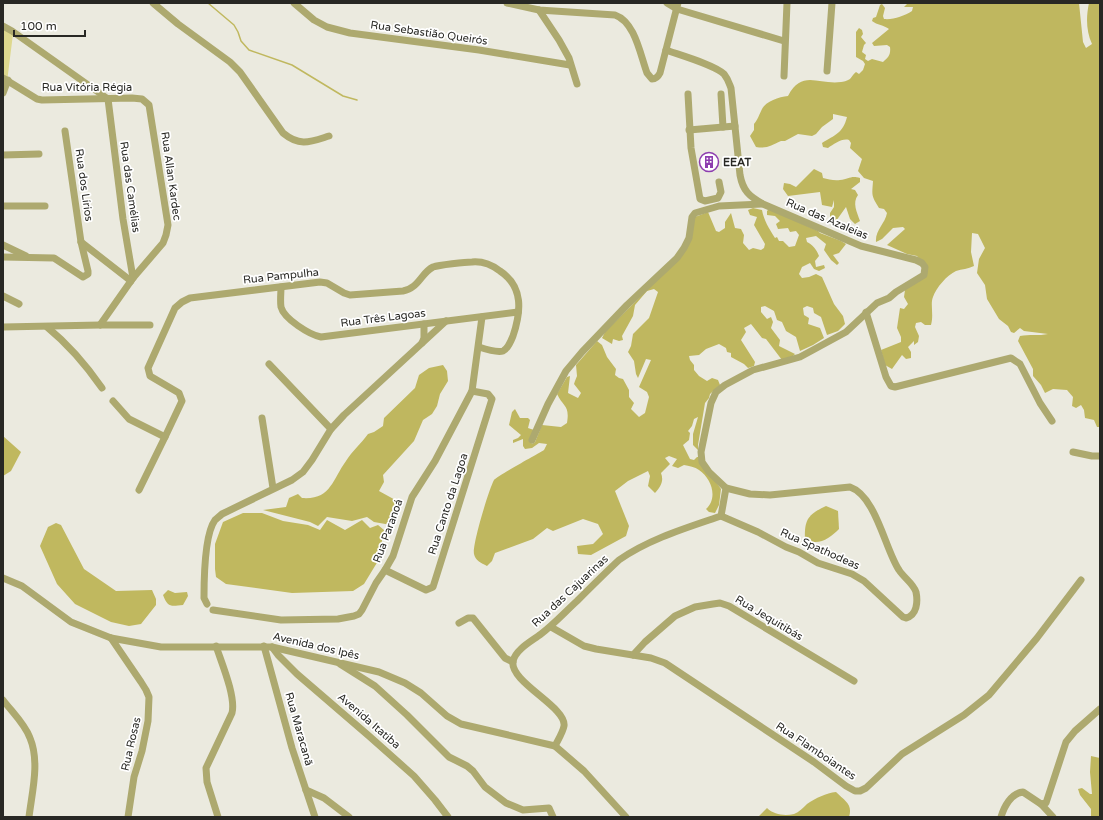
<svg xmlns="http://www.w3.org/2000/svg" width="1103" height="820" font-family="'Varela Round',sans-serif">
  <rect width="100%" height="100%" fill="#ebeadf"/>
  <polygon fill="#ded88e" points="3,27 13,34 7,82 3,80"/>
  <g fill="#bfb75f">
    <path d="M908,3H1079L1083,42L1086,48L1092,44C1086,31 1086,17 1089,3H1100V427H1097L1094,420L1085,418L1084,410L1081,405L1076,408L1072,406L1073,397L1067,390L1053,389L1045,393L1041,385L1033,376V369L1018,341L1020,336C1029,334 1039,336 1048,334L1024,331L1020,328L1014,333L1011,332L1008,326L999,319L987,299L985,285L977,273L979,259L985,248L978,234L972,233L971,252L974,266C968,269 962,269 956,271C947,275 936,288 933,297C930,304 934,315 931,325H925L921,322L916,323L915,327L919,336L918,342L914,345V341L908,347L911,352V358L906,359L902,355L892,369L885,365L881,350L901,342V337L897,328L900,308L904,309L908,304L904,297L905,290L928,270L917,256L907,254L887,245L905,229L903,227L893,228L882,239L876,242C875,230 885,224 887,213L884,209L879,208C871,195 872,196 873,181L864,178L858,171L862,159L850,148L851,143L849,140C842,138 834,144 828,148L823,147L822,143C835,135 843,133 847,117L833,114V119L822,127L816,134L812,136L798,134L785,141H781C771,145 768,149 756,147L750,136L754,130V124C758,119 759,115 762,109C766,101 779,97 788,96C802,69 818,85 841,82C843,82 847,81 850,79C852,77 853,74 856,72L859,74L863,70L865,64L863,61L856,57V32L859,28L862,30L863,34L861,37L866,43L864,45L862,52L866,55L865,59L868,61L872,59L883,62C888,58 891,55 890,47L887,45L874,46L872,43L889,29C884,25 877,25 872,21L873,18L876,17L880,5L882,4L885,8L883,16L884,19C893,20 904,16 912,11L913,7H904Z"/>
    <path d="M814,169L822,173L823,178C828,179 834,181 840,180C849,179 851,175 860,178V182L851,189L855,190L858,195C852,203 857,212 860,221L855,224L850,219L846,207L836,221H830V213L834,207V200L832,207L822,205L820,192L788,196L783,189L784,183L790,184L796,187Z"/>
    <path d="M753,208L762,210C764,221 769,228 775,238L777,237L779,241H783L789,247L795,246L799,235L796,231L790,232L788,228L778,229L776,224L780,221L775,216L767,215V211L769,209L818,231L820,233L841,241L846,244L839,253L833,255L839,263L837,265L831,260L824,250L826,244L816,236L806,238L807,242C812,244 817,250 819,256L815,261L816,267L824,265L825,268L819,271L814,269L810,263L802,267L799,274L802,278L809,277L816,274L822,277L834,304L843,316L845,324L838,331L827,335L821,317L814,313L813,308L807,306L803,308L804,315L809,318L808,324L820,328L824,338L813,345L800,351L796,337L786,331L782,322L777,320L774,311L765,306L761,307V312L767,319L771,317L773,322L771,328L780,340L779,346L795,354L791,358L782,360L766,339L762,338L751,324L744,328L746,332L741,340L755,362L754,366L748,368L744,364L731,357V353L727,352L726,348L719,344L706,349L699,355L689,356L690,360L694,365V370L699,376L707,381L712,378L718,380L720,385L710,394L709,398L705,403L698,445V450L693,445V434L698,417L694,419L692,426L688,431L690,433L689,440L683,445L690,459L694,460L697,457H698L721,489L719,505L715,513L709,512L706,509C718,498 712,479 699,470C695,467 689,466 684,465L678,468L672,466L677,459L669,456L665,458L670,464L661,473C664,481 661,486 655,493L648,486L650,476L648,471L628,481L615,491L629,526L626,536L591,555L578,554L577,546L593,544L603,534L598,524L583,519L553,531L547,528L533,539L495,553L492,561L487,566C481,563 475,560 474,554C472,545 489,489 494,480C497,476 536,455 544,450L547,444L539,443L532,448L525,449L523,446V439L513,443V440L518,438L521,435L509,425L512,412L515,409L520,418H528L530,420L528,428L534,430L530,438L532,444L535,442L542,425L561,427L567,423C570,405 563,407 557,394L567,377L570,376L568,393L578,398L581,393L574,384L575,381L577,376L576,365L597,341L602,345L607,357L616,369L615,375L619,378L623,379L629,390V397L634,403L631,409L639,417L645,413L649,397L647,392L639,387L651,360L646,359L638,378L636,374L634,361L628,352L631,346L633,334L649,318L658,292L654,289L647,291L635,305L633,316L622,336L623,340L619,341L613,339L612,344L602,338L605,332L683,254L695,217L708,212L716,231L719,232L725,228V222L731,213L735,228L741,229L744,235L743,243L749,250L753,248L761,250L764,248L765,244L754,225L757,217L750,215L748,210Z"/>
    <path d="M443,365L447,371L448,381L440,394L437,406L432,414L423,420L414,441L383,475L384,482L379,491L399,502C400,511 397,518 391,525L374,522L367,517L352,521L327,517L318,526L310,522L263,510L286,507L289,498L298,494L302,498C331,500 332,480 346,461C352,451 361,444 368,434L374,432L383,426L384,418L415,388L419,375L429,368Z"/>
    <polygon points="1091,756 1100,758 1100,817 1091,817 1091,809 1080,795 1078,789 1082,788 1090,794 1092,794 1090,772"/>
    <path d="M836,792C845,801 853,804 849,817H758L767,808C774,815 785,816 794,814C799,812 803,808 807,804C816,798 826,793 836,792Z"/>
  </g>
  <g fill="#c0b85f">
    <polygon points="3,436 21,452 11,471 3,476"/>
    <path d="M826,506L838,511L839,529C830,538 818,547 805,539C804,519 809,514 826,506Z"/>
    <polygon points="243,513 262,513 283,521 308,525 320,530 327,520 345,530 362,520 370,528 378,525 384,530 378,561 364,584 353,591 292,593 226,584 216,577 215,569 215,544 223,522"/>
    <polygon points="56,523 61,525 84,569 116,591 152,590 156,599 156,605 141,624 129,626 111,622 75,604 57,584 40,546 48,527"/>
    <path d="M168,590L175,593L187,592L188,596L183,605C171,606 168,608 163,595Z"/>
  </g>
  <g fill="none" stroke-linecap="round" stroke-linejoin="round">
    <polyline stroke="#c0b85f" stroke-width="1.5" points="208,3 234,25 238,32 241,41 249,50 292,65 343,96 357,100"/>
    <g stroke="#ada96f" stroke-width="7">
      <path d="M153,3L178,24L230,62L240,72L283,133C300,147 310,142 329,136"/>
      <polyline points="294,3 314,20 327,27 350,33 479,50 570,65"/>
      <path d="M507,3L539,10L615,15C635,22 640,54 647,73L652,79C656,79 658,77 660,73L678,3"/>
      <polyline points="667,3 677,9 784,41"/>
      <polyline points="539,10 559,40 569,58 577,84"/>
      <polyline points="3,26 12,31 108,99"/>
      <path d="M666,50C680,55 715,65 724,74C728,79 729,83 731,88L740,175C743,191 749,196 763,204L861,246L916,260L922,263L925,267L924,275L896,292L889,298L877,303L846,332L800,357L753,370L725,385L716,392L711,403L701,452L702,462L709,472L726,488L750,494L770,495L850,487C876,496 885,549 899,570C904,578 913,583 916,592C918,602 917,615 906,618L903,617L864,581L852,574L818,563L799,552L786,547L758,532L721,516"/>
      <polyline points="827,71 832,3"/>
      <polyline points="784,76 787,3"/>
      <polyline points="3,78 37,99 42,100 132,98 142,99 149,105 168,225 166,235 163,243 133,278 100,325"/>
      <polyline points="3,93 8,80"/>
      <polyline points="688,94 691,148 700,199 705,201 718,198 721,192 719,182"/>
      <polyline points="721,94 723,127"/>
      <polyline points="108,99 123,219 133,278"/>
      <polyline points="689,130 735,126"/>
      <polyline points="3,155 39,154"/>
      <polyline points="3,206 45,206"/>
      <polyline points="81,242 131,281"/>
      <polyline points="3,245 26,256"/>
      <polyline points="3,257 54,258 83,277 88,274 88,271 81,242 65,131"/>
      <path d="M281,287C281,293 280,301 281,307C284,319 310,335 321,337L518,312"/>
      <polyline points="3,296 19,304"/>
      <polyline points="866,312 886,377 891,386 895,387 1011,358 1020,364 1040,403 1052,421"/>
      <polyline points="3,327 100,325 150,325"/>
      <path d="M47,327C69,345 86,365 102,388"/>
      <polyline points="422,343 424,338 424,324"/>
      <polyline points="269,364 331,429"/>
      <polyline points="113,401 129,419 165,437"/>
      <polyline points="262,418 273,488"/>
      <polyline points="532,440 548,404 566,371 582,352 627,305 677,258 684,248 689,238 692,217 695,213 719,206 762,204"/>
      <polyline points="1073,452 1092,456 1100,456"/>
      <path d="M139,490L165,437L182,401L179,393L150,376L148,368L175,308L182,302L190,298L320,282L327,283L344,293L350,295L403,291C419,288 421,273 433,267C439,265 465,262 472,262C483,261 492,265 500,271C524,287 521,312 513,336C511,341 508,349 503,351C497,353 485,349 479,347"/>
      <polyline points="385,570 426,590 433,587 492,399 488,394 472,391"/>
      <polyline points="3,578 22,586 71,622 111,638 161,647 272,647 379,672 405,683 421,693 447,716 461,724 555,746 584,771 626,817"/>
      <path d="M207,604L204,598C204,580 204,535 215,520C217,518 220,516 222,514L292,480L303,472L312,460L331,429L344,415L446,321"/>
      <polyline points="213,610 281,620 338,619 354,616 359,614 362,610 376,583 385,570 393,556 412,497 435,461 472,391 482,317"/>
      <polyline points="459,623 468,618 473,618 505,658 513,662"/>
      <polyline points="551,627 584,646 596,649 651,658 665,663 814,762 846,786 855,791 860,791 866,788 902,754 964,715 989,695 1037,638 1081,580"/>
      <polyline points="111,638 141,682 146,690 149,697 148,721 142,751 134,777 128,817"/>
      <path d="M216,646C222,664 236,697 232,713L206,768L207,782L218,817"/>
      <polyline points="264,646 292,748 315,817"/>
      <polyline points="272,647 278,655 297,674 369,736 414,776 435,800 448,817"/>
      <polyline points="633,655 645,642 675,616 695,607 713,604 720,603 729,606 854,681"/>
      <polyline points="340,664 375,686 407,715 449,757 467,766 473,771 485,787 506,803 523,810 549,808 553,817"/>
      <path d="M3,700C12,712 25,724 30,738C40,762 32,792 29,817"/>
      <path d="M555,746C558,740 563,732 564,726C567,707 509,682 513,661C516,649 532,641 541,634C554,624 565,612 577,601C591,587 605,573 619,560C649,539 686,528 721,516L726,488"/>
      <polyline points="306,790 324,798 349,817"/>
      <polyline points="1041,804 1053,817"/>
      <path d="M1001,817C1004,807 1011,793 1023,792L1041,804L1046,803L1066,742L1075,731L1100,709"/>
    </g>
  </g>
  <defs>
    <symbol id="building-ring" viewBox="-11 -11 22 22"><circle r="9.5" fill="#fff" stroke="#8d3eaf" stroke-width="1.5"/><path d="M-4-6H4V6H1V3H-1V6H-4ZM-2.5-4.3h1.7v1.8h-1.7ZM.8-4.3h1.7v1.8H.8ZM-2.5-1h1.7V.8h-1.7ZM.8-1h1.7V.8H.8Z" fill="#8d3eaf"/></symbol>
  </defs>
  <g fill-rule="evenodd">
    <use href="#building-ring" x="698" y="151" width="22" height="22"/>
  </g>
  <g text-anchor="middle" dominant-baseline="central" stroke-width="3.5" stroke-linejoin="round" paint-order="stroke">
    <g font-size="11" fill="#282824" stroke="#fff">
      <text transform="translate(429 33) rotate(8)">Rua Sebastião Queirós</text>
      <text x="87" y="87">Rua Vitória Régia</text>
      <text transform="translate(171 176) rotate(82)">Rua Allan Kardec</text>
      <text transform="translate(84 185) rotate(82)">Rua dos Lírios</text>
      <text transform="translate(130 187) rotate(82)">Rua das Camélias</text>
      <text transform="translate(827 219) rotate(23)">Rua das Azaleias</text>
      <text transform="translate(281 276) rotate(-6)">Rua Pampulha</text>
      <text transform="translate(383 318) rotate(-7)">Rua Três Lagoas</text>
      <text transform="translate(448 504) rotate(-72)">Rua Canto da Lagoa</text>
      <text transform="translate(388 531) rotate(-70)">Rua Paranoá</text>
      <text transform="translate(820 549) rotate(24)">Rua Spathodeas</text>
      <text transform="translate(570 591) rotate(-43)">Rua das Cajuarinas</text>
      <text transform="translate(769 618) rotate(31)">Rua Jequitibás</text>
      <text transform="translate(316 646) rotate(13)">Avenida dos Ipês</text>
      <text transform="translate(369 721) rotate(41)">Avenida Itatiba</text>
      <text transform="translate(299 729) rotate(74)">Rua Maracanã</text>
      <text transform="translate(131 744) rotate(-77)">Rua Rosas</text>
      <text transform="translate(816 751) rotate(34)">Rua Flamboiantes</text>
    </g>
    <g font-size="11" font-weight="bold" fill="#282824" stroke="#fff" text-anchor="start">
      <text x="723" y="162">EEAT</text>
    </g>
  </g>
  <rect width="1103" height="820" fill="none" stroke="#282824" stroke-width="8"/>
  <path d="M14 30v6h71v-6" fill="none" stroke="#282824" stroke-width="2"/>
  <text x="20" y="30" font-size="12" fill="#282824" stroke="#ffffff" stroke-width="3" paint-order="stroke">100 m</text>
</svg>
